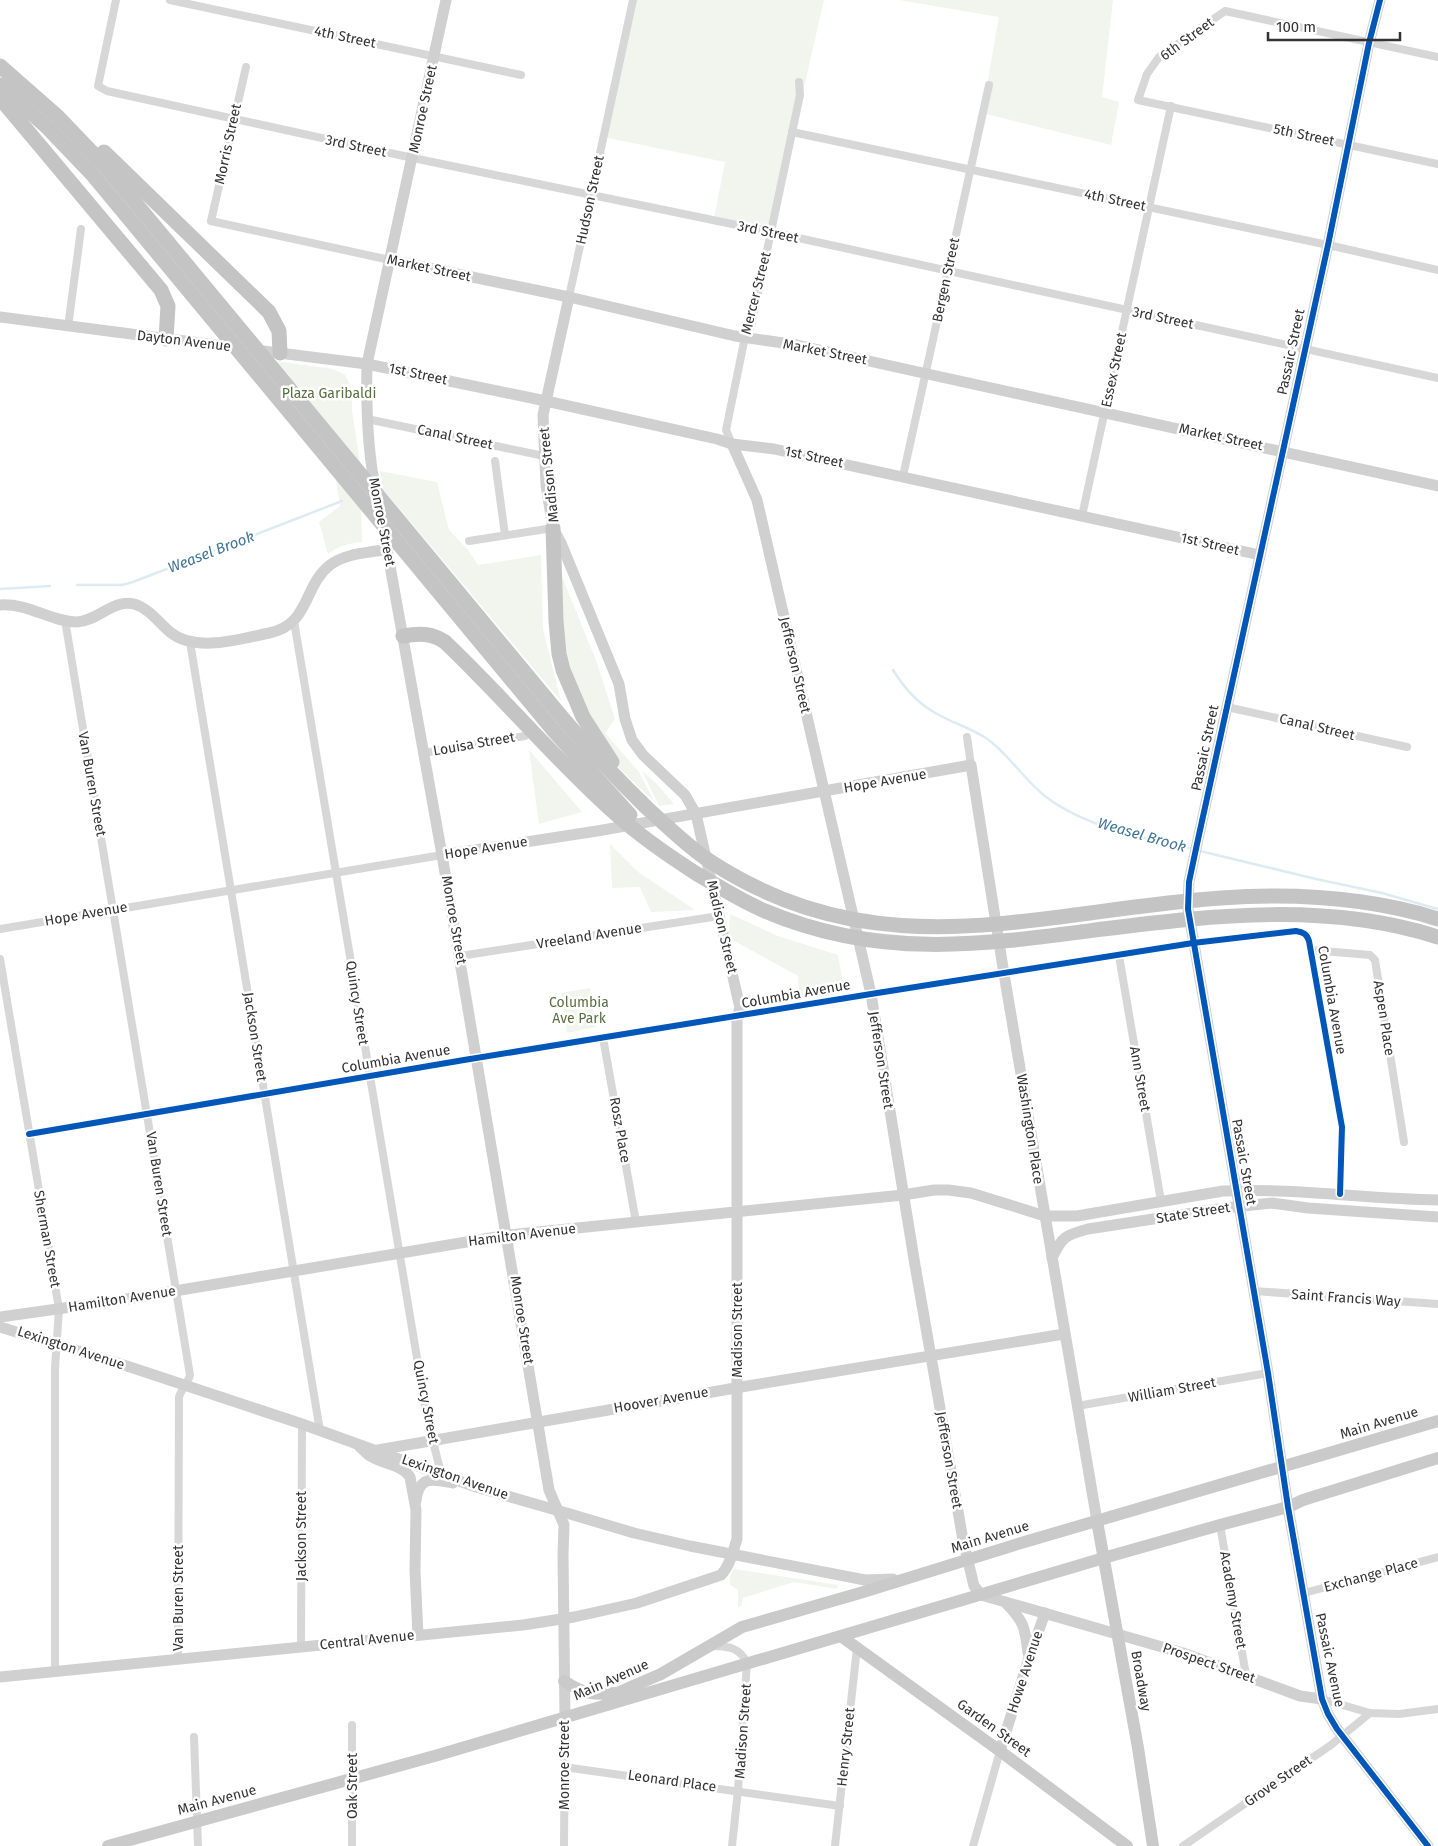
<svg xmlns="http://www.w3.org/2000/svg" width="1438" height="1846" font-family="'Fira Sans',sans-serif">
  <rect width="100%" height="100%" fill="#fff"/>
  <g fill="#f1f5ed">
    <polygon points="634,0 824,0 771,231 714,218 725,162 603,137"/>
    <polygon points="899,0 1113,0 1102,97 1119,102 1111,145 982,113 999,17"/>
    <path d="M275,361L333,369L345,375L352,389V411L360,462L362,542C349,543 338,546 328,554L319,522L340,506L328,428Z"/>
    <polygon points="380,471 437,482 449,530 468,550 478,565 541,555 543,629 561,701 383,489"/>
    <polygon points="554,557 597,663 615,719 605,733 639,772 654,801 621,770 599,740 566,667"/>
    <polygon points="529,750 582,812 539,824"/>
    <polygon points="642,771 655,782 674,804 659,806"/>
    <polygon points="610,844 638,872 695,910 651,912 640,887 612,888"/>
    <polygon points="730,914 778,936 838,955 843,984 799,996 798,976 729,938"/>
    <polygon points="590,988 596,1027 567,1033 561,993"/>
    <polygon points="734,1569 838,1585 837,1589 794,1582 743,1598 741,1606 738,1607 738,1590 730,1585 730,1577"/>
  </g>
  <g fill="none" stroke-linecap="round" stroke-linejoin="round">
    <g stroke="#ddebf3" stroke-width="2.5">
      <polyline points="77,585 122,585 133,582 342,501"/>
      <polyline points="0,589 50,586"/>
      <path d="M893,670C903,686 915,701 932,711C949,722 969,727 986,738C1009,754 1024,780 1046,797C1088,828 1143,838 1192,849"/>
      <polyline points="1200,851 1316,879 1382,893 1438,909"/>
    </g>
    <g stroke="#d7d7d7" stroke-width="8">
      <polyline points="116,0 98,86 107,91 413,158 771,232 1438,378"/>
      <polyline points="170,0 521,75"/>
      <polyline points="1438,57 1225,11 1159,57 1147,74 1138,100 1438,164"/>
      <polyline points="246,67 211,221 390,260"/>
      <polyline points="792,132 1328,245 1438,270"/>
      <polyline points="569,297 633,0"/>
      <polyline points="68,327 81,229"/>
      <polyline points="367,419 544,456"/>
      <polyline points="732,444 726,430 745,337 751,326 800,95 799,82"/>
      <polyline points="495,461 505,535"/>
      <polyline points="903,476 989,85"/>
      <polyline points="1082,516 1171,106"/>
      <polyline points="469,541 553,528"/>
      <path d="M65,620L190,1375C188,1383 182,1388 179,1397L178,1659"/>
      <polyline points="294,621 427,1418 441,1473"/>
      <polyline points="190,642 320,1431"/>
      <polyline points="1227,707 1407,747"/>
      <polyline points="967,737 971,765"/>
      <polyline points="423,753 525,736"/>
      <polyline points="0,929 442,855"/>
      <polyline points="1311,950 1370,955 1375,960 1404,1142"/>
      <polyline points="460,956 719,916"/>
      <polyline points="1119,956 1161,1201"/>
      <polyline points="0,959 59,1309 55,1368 55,1671"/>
      <polyline points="603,1038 636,1222"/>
      <path d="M29,1134L464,1060L871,994L1193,943L1296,931C1303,932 1307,934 1309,941L1342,1127L1340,1194"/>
      <polyline points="1254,1291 1438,1304"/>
      <polyline points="1077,1406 1268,1373"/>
      <polyline points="1220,1525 1246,1675"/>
      <polyline points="1304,1593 1438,1557"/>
      <path d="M713,1646C729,1646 740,1648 747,1663L738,1790L732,1846"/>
      <polyline points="301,1648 302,1424"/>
      <polyline points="1322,1699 1370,1713 1399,1714 1438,1709"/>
      <polyline points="352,1725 352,1846"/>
      <polyline points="194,1737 198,1846"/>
      <polyline points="564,1767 840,1806"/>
      <polyline points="564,1846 565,1717"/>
      <polyline points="835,1846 857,1648"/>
      <polyline points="973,1846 1000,1751"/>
      <polyline points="1183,1846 1331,1745 1370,1713"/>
    </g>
    <g stroke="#d0d0d0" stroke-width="11">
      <polyline points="1380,0 1369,43 1328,245 1197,844 1189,882 1188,909 1268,1373 1288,1507 1322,1699 1328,1714 1337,1729 1428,1846"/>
      <polyline points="390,260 569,297 735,336 797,345 914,371 1438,486"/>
      <polyline points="0,317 239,348"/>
      <polyline points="255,350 367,364 546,401 717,439 732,444 774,449 1260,555"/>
      <polyline points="732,444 757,500 871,994 915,1265 963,1540 974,1586 981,1595 1183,1653 1300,1696 1322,1699"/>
      <path d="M376,492C367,449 366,407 367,364L446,0"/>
      <polyline points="383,527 442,855 549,1490 564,1525 563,1555 565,1717"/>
      <path d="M0,605C29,603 51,622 77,622C98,621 113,599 134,604C149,608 159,623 170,632C195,653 240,639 269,633C310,625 303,586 330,565C346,553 368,553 388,549"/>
      <polyline points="442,855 597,831 971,765 1004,974 1097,1521"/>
      <path d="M1052,1258C1062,1237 1065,1235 1088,1229L1225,1208L1272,1203L1308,1208L1438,1217"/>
      <path d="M0,1317L121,1300L508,1235L903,1195L934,1190H948L971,1193L1045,1216H1077L1223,1191C1295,1188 1366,1199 1438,1200"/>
      <polyline points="0,1327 130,1367 302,1424 476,1487 570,1514 634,1533 690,1546 865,1580 893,1579"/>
      <path d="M360,1447C364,1450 367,1455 372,1457C384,1464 403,1465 410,1477L416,1510L415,1571L418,1635"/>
      <polyline points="378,1450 747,1386 1064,1334"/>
      <path d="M416,1501C419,1475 432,1479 453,1483"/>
      <path d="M1005,1602C1024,1621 1025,1627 1028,1653"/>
      <path d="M0,1677L523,1625L574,1617L637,1603L721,1575C730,1566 733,1551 737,1539V1017L740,1008L696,814L685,795L643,755L632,740L625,719L619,684L561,543L553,528L546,485L543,415L569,297"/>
      <polyline points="1000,1751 1029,1658 1045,1613"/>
    </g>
    <g stroke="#cacaca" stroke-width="12">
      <polyline points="1097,1521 1138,1748 1153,1846"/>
      <polyline points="842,1637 1000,1751 1127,1846"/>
      <path d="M564,1681C584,1694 593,1695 616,1693"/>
      <polyline points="608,1697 661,1674 742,1627 860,1593 1021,1543 1438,1421"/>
      <polyline points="108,1846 438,1755 1114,1555 1220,1525 1288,1507 1303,1500 1438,1458"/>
    </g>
    <g stroke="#c4c4c4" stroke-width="15">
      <path d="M0,66L58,117L103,164L565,721C591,751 618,780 647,808C667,826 686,845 708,860C880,973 1035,911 1221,898C1293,893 1368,897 1438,919"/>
      <polyline points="0,85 48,128 92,174 554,731 630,815"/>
      <polyline points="0,98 161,290 168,306 166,339"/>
      <polyline points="104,152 269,312 279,331 280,353"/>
      <polyline points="553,528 556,621 559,654 563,670 583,717 612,762"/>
      <path d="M403,636C419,633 432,633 445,642C504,698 556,761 617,815C642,838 669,856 697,874C720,887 741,901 765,911C880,960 983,945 1103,929C1215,915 1328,902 1438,937"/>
    </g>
    <defs>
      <g id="cycleway">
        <polyline points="1380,0 1369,43 1328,245 1197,844 1189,882 1188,909 1268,1373 1288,1507 1322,1699 1328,1714 1337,1729 1428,1846"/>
        <path d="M29,1134L464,1060L871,994L1193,943L1296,931C1303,932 1307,934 1309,941L1342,1127L1340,1194"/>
      </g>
    </defs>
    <use href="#cycleway" stroke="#fff" stroke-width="9"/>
    <use href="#cycleway" stroke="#0057b8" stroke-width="6"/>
  </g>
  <g text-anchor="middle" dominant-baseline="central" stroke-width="5" stroke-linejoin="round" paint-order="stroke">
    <g font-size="14" fill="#333" stroke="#fff">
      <text transform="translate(345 37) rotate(12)">4th Street</text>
      <text transform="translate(1187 39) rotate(-36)">6th Street</text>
      <text transform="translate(423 109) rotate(-78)">Monroe Street</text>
      <text transform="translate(1304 135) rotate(12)">5th Street</text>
      <text transform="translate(228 144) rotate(-78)">Morris Street</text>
      <text transform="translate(356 146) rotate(12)">3rd Street</text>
      <text transform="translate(590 200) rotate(-78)">Hudson Street</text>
      <text transform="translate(1115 200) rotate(12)">4th Street</text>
      <text transform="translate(768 232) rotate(12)">3rd Street</text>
      <text transform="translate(429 268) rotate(12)">Market Street</text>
      <text transform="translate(946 280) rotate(-78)">Bergen Street</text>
      <text transform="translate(756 293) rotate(-76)">Mercer Street</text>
      <text transform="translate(1163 318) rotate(12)">3rd Street</text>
      <text transform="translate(184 341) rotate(7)">Dayton Avenue</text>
      <text transform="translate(825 352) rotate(11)">Market Street</text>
      <text transform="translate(1291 352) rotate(-78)">Passaic Street</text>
      <text transform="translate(1114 370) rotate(-78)">Essex Street</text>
      <text transform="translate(418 374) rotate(12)">1st Street</text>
      <text transform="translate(455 437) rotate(12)">Canal Street</text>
      <text transform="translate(1221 437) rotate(12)">Market Street</text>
      <text transform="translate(814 457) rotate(12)">1st Street</text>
      <text transform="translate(549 475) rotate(-96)">Madison Street</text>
      <text transform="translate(382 522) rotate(79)">Monroe Street</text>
      <text transform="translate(1210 544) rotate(13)">1st Street</text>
      <text transform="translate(795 665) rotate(77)">Jefferson Street</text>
      <text transform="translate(1317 727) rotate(13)">Canal Street</text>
      <text transform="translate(474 744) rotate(-10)">Louisa Street</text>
      <text transform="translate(1205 748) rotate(-78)">Passaic Street</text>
      <text transform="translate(885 781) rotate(-10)">Hope Avenue</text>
      <text transform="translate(92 784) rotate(80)">Van Buren Street</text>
      <text transform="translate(486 848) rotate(-9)">Hope Avenue</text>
      <text transform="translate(86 914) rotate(-10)">Hope Avenue</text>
      <text transform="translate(454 920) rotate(80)">Monroe Street</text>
      <text transform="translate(722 927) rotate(77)">Madison Street</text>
      <text transform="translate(589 936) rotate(-9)">Vreeland Avenue</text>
      <text transform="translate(796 994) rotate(-10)">Columbia Avenue</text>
      <text transform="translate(1332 1000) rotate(80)">Columbia Avenue</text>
      <text transform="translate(357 1003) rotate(81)">Quincy Street</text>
      <text transform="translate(1384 1018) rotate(81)">Aspen Place</text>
      <text transform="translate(255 1037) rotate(81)">Jackson Street</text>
      <text transform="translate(396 1059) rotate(-10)">Columbia Avenue</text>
      <text transform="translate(881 1060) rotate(81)">Jefferson Street</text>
      <text transform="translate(1140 1079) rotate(80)">Ann Street</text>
      <text transform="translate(1030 1129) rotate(81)">Washington Place</text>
      <text transform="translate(620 1130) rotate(80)">Rosz Place</text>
      <text transform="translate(1244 1162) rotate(80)">Passaic Street</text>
      <text transform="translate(159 1184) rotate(81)">Van Buren Street</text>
      <text transform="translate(1193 1213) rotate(-9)">State Street</text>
      <text transform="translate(522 1235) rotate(-7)">Hamilton Avenue</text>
      <text transform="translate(47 1239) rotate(80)">Sherman Street</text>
      <text transform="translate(1346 1298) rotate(4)">Saint Francis Way</text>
      <text transform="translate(122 1299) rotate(-9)">Hamilton Avenue</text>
      <text transform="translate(522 1320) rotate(81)">Monroe Street</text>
      <text transform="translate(737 1330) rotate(-90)">Madison Street</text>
      <text transform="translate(71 1348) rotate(18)">Lexington Avenue</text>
      <text transform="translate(1172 1390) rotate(-10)">William Street</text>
      <text transform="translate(661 1400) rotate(-10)">Hoover Avenue</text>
      <text transform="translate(426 1402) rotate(79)">Quincy Street</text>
      <text transform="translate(1379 1423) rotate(-17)">Main Avenue</text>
      <text transform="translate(949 1460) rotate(80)">Jefferson Street</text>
      <text transform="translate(455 1477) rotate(19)">Lexington Avenue</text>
      <text transform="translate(301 1536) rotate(-90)">Jackson Street</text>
      <text transform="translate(990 1537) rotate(-17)">Main Avenue</text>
      <text transform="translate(1371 1575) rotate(-15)">Exchange Place</text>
      <text transform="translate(178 1598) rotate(-90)">Van Buren Street</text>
      <text transform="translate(1233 1600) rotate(80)">Academy Street</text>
      <text transform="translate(367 1640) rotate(-6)">Central Avenue</text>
      <text transform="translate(1330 1660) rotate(78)">Passaic Avenue</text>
      <text transform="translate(1209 1663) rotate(19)">Prospect Street</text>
      <text transform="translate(1025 1672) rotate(-72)">Howe Avenue</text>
      <text transform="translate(611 1680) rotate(-24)">Main Avenue</text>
      <text transform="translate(1141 1681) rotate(80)">Broadway</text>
      <text transform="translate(994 1728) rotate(36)">Garden Street</text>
      <text transform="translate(743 1731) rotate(-86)">Madison Street</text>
      <text transform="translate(846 1747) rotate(-84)">Henry Street</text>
      <text transform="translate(564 1765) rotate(-90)">Monroe Street</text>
      <text transform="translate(672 1781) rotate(8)">Leonard Place</text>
      <text transform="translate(1278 1781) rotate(-35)">Grove Street</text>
      <text transform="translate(352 1786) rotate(-90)">Oak Street</text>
      <text transform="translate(217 1800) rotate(-15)">Main Avenue</text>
    </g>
    <g font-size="14" fill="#56703f" stroke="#fff">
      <text x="329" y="393">Plaza Garibaldi</text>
      <text x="579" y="1002">Columbia<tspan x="579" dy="16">Ave Park</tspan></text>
    </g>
    <g font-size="15" font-style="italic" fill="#3f7597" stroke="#fff">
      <text transform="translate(211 552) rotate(-21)">Weasel Brook</text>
      <text transform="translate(1142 835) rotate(16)">Weasel Brook</text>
    </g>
  </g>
  <path d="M1268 32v8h132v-8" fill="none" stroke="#333333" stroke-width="2.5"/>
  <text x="1276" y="32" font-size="15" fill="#333333" stroke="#ffffff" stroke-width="4" paint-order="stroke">100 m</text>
</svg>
